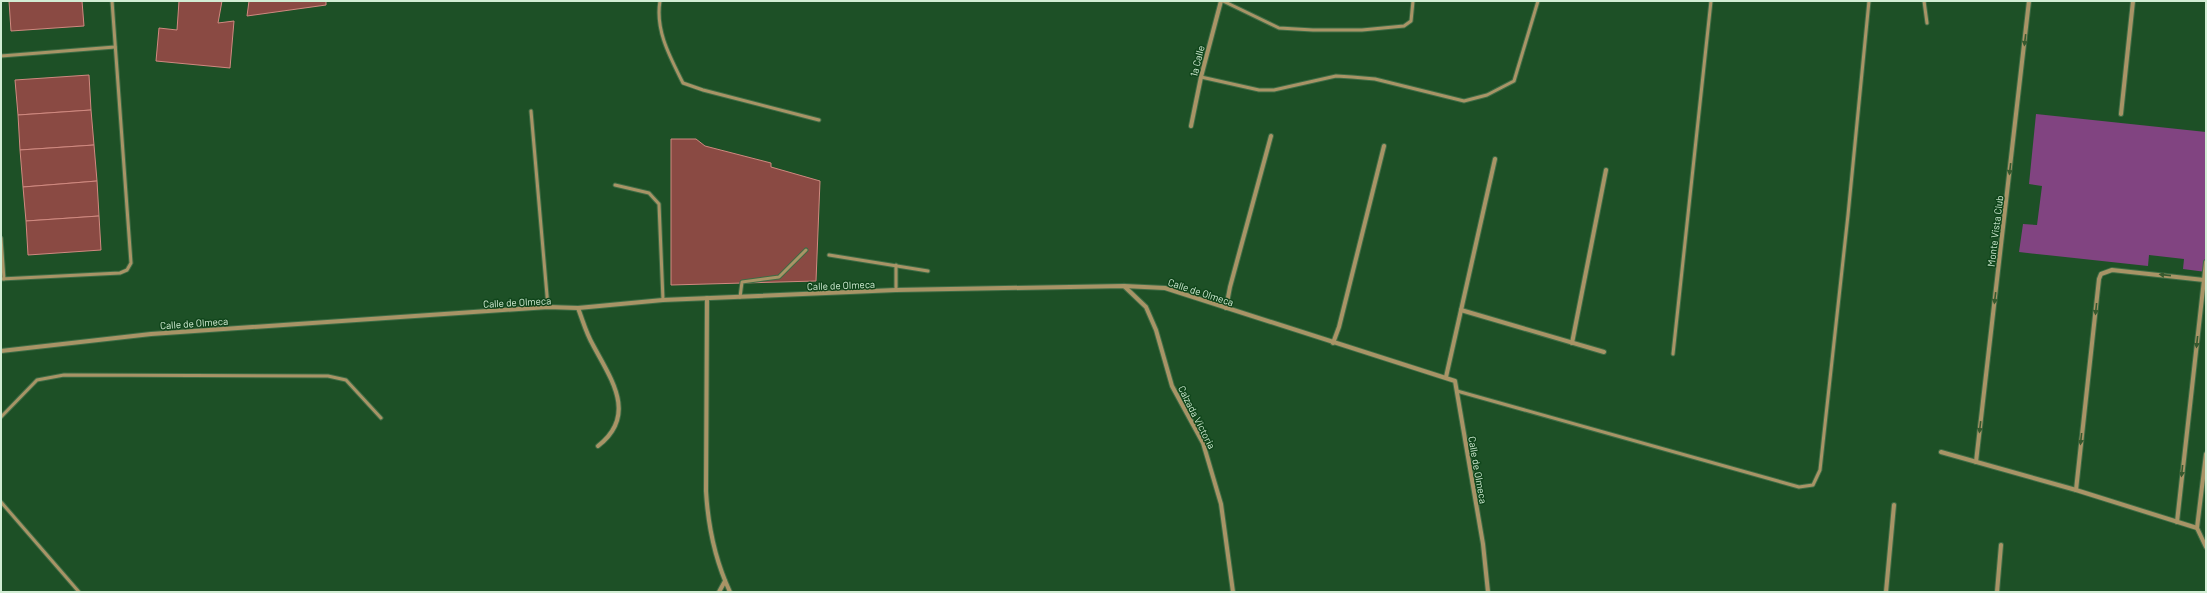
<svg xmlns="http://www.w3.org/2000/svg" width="2207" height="593" font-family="Barlow,sans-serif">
  <rect width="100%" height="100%" fill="#1d5026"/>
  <polygon fill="#814481" points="2036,114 2206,132 2206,272 2183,269 2184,259 2149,255 2148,266 2019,252 2023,224 2037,225 2042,186 2029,184"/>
  <g fill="#8a4a43" stroke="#d08980">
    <polygon points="9,1 82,1 84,26 11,31"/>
    <polygon points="179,1 222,1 218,23 234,21 230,68 156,61 159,28 177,30"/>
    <polygon points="249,1 326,1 326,5 247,16"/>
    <polygon points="89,75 91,110 18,115 15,80"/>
    <polygon points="91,110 94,145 20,150 18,115"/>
    <polygon points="671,139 696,139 705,146 771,163 771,167 820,181 816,281 671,285"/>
    <polygon points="94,145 97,181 23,187 20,150"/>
    <polygon points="97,181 99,216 26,221 23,187"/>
    <polygon points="99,216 101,250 28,255 26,221"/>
  </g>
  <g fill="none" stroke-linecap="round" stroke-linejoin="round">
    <defs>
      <g id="lane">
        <path d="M660,1C655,30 670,57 683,83L703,90L819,120"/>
        <polyline points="1223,1 1279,28 1313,30 1362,30 1404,26 1411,21 1413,1"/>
        <polyline points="1924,1 1927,23"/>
        <polyline points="1,56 115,47"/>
        <polyline points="1201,77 1259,90 1274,90 1336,76 1352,77 1375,79 1464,101 1487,95 1514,81 1538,1"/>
        <polyline points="531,111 548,307"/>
        <polyline points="615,185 649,193 659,204 663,300"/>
        <polyline points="1,238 4,279"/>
        <polyline points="829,255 928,271"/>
        <polyline points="1,279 120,273 127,270 131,263 112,1"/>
        <polyline points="896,290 896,265"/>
        <polyline points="740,297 742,282 779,277 806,250"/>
        <polyline points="1673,354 1711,1"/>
        <polyline points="1457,391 1799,487 1813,485 1820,470 1848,215 1869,1"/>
        <polyline points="1,417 37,380 64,375 328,376 346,380 381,418"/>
        <polyline points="1,502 79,592"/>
      </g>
      <g id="street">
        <polyline points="2121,114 2133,1"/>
        <polyline points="1191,126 1201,77 1221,1"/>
        <polyline points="1124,286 1146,307 1156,330 1172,386 1203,443 1221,504 1233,592"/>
        <path d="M707,298L706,491C708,526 715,560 730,592"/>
        <path d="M578,308C583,321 586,333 593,345C611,379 638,415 598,446"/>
        <polyline points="1226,308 1230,287 1271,136"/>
        <polyline points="1461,310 1604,352"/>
        <polyline points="1333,343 1339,327 1384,146"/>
        <polyline points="1572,343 1606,170"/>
        <polyline points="1,351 151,334 548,307 578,308 663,300 896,290 1124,286 1165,288 1455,381 1483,544 1488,592"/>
        <polyline points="1446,377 1495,159"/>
        <polyline points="1941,452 2076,490 2197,528"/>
        <polyline points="2206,454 2197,528 2206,547"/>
        <polyline points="1976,462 2029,1"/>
        <polyline points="2076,490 2099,279 2101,274 2112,270 2204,280"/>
        <polyline points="2177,522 2206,262"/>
        <polyline points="719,592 725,581"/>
        <polyline points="1886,592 1894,505"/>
        <polyline points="1997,592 2001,545"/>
      </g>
    </defs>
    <use href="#lane" stroke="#3e6c45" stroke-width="5"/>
    <use href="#street" stroke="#3e6c45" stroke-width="6"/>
    <use href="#lane" stroke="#a89466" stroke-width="3"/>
    <use href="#street" stroke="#a89466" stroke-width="4"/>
  </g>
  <defs><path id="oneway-solid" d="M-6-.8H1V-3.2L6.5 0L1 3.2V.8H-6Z"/></defs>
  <g fill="#36592e">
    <use href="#oneway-solid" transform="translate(2025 40) rotate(97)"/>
    <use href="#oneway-solid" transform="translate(2010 169) rotate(97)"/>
    <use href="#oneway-solid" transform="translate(2165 275) rotate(-174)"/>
    <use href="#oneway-solid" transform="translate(1995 298) rotate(97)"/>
    <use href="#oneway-solid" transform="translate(2096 309) rotate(96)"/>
    <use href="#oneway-solid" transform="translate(2197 342) rotate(96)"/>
    <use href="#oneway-solid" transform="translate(1980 427) rotate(97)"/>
    <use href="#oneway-solid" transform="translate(2081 439) rotate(96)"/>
    <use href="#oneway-solid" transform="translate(2182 471) rotate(96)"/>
  </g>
  <g text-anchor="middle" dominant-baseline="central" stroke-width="3" stroke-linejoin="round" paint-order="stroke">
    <g font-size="10" fill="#d2edd4" stroke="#10451b">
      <text transform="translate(1197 61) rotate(-76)">1a Calle</text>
      <text transform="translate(1995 231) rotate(-83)">Monte Vista Club</text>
      <text transform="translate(841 285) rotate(-2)">Calle de Olmeca</text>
      <text transform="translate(1201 292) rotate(18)">Calle de Olmeca</text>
      <text transform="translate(517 302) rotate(-3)">Calle de Olmeca</text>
      <text transform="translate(194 323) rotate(-4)">Calle de Olmeca</text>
      <text transform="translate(1197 417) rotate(63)">Calzada Victoria</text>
      <text transform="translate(1478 470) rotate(80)">Calle de Olmeca</text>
    </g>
  </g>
  <rect width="2207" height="593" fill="none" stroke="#d2edd4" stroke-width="4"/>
</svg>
